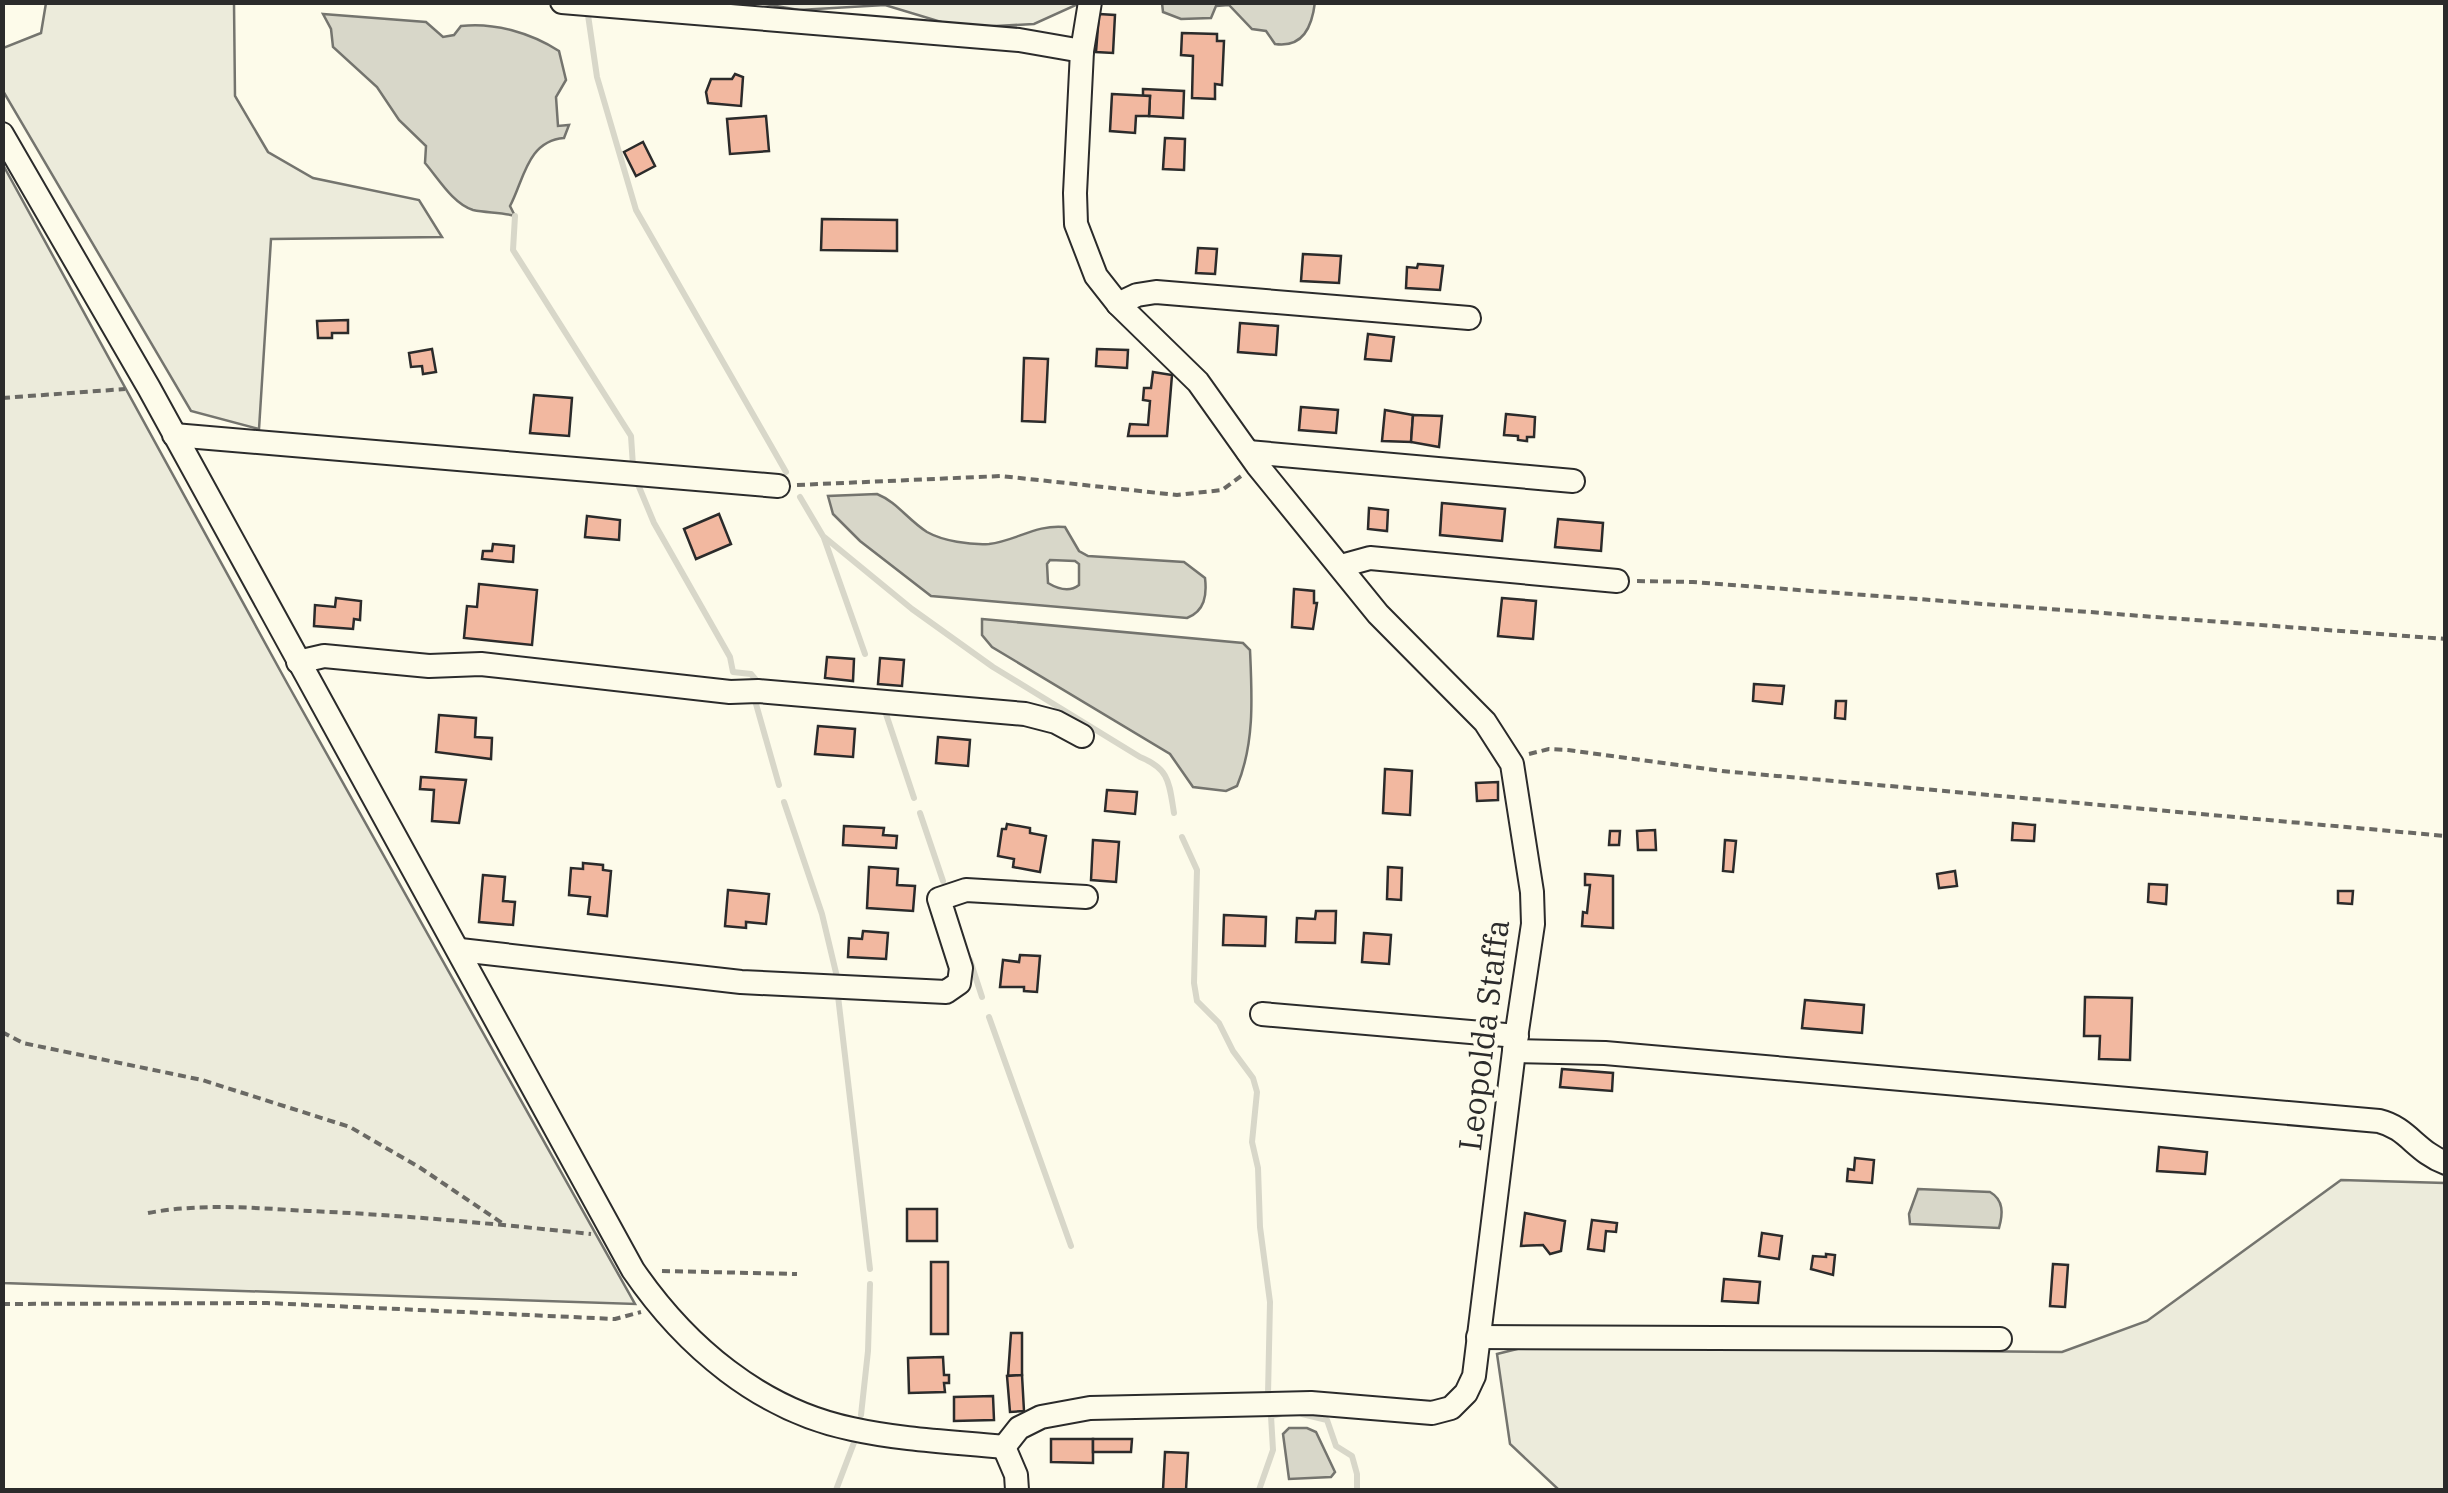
<svg xmlns="http://www.w3.org/2000/svg" width="2448" height="1493" font-family="'IBM Plex Serif',serif">
  <rect width="100%" height="100%" fill="#fdfbea"/>
  <g fill="#ecebdb" stroke="#74746e" stroke-width="2.5">
    <polygon points="1076,2 1076,5 1034,24 961,28 885,5 799,10 759,3"/>
    <polygon points="46,3 234,3 235,96 268,152 313,178 419,200 442,237 271,239 259,429 191,411 3,91 3,48 41,33"/>
    <polygon points="2,163 287,683 635,1304 3,1283"/>
    <polygon points="2341,1180 2445,1183 2445,1490 1559,1490 1510,1444 1497,1354 1525,1347 2062,1352 2147,1321"/>
  </g>
  <g fill="#d8d7c9" stroke="#74746e" stroke-width="2.5" fill-rule="evenodd">
    <path d="M1315,2C1312,27 1303,48 1275,44L1266,31L1252,29L1229,5L1216,6L1211,18L1181,19L1163,12L1162,3Z"/>
    <path d="M323,14L426,22L443,37L454,35L461,26C494,22 531,33 559,51L566,80L556,97L558,126L569,125L564,138C527,141 524,180 510,206L515,216C501,212 487,213 473,210C453,204 438,178 425,163L426,146L399,120L377,87L333,47L331,29Z"/>
    <path d="M877,494C897,502 908,520 927,532C943,541 970,545 989,544C1016,541 1036,524 1065,527L1079,551L1088,556L1184,562L1205,578C1207,595 1205,611 1187,618L931,596L860,541L833,514L828,496ZM1050,560L1075,561L1079,564V585C1069,593 1058,589 1048,583L1047,564Z"/>
    <path d="M982,619L1243,643L1250,650C1252,695 1255,743 1237,786L1226,791L1193,787L1170,754L992,647L982,635Z"/>
    <path d="M1918,1189L1990,1192C2004,1200 2003,1214 1999,1228L1910,1224L1909,1214Z"/>
    <polygon points="1289,1428 1307,1428 1316,1432 1335,1472 1331,1477 1289,1479 1283,1434"/>
  </g>
  <g fill="none" stroke-linecap="round" stroke-linejoin="round">
    <g stroke="#d8d7c9" stroke-width="6">
      <polyline points="588,15 597,77 636,210 786,472"/>
      <polyline points="515,216 513,250 631,436 633,466"/>
      <polyline points="637,482 654,523 730,657 733,672 751,674 756,680"/>
      <path d="M800,497L823,536L912,609L993,667L1140,757C1170,769 1169,783 1174,813"/>
      <polyline points="824,538 865,654"/>
      <polyline points="756,704 779,785"/>
      <polyline points="885,711 914,798"/>
      <polyline points="784,802 822,914 837,977"/>
      <polyline points="920,813 943,881"/>
      <polyline points="1182,837 1197,870 1194,983 1197,1001 1219,1023 1233,1051 1253,1078 1257,1092 1252,1142 1258,1168 1260,1227 1270,1302 1268,1394"/>
      <polyline points="970,960 982,997"/>
      <polyline points="838,996 870,1269"/>
      <polyline points="989,1017 1071,1246"/>
      <polyline points="1302,1414 1327,1420 1336,1446 1352,1456 1357,1474 1357,1490"/>
      <polyline points="861,1415 868,1351 870,1284"/>
      <polyline points="836,1490 855,1440"/>
      <polyline points="1259,1490 1273,1450 1271,1416 1280,1414"/>
    </g>
  </g>
  <g fill="#f2b8a0" stroke="#2b2b2b" stroke-width="2.5">
    <polygon points="1099,14 1115,15 1113,53 1096,52"/>
    <polygon points="1182,33 1217,34 1217,41 1224,41 1222,85 1215,84 1215,99 1192,98 1193,56 1181,55"/>
    <polygon points="735,74 743,77 741,106 708,103 706,92 711,79 732,79"/>
    <polygon points="1143,89 1184,91 1183,118 1149,116 1150,96 1143,96"/>
    <polygon points="1112,94 1150,96 1149,116 1136,116 1135,133 1110,131"/>
    <polygon points="766,116 769,151 730,154 727,119"/>
    <polygon points="1165,138 1185,139 1184,170 1163,169"/>
    <polygon points="643,142 655,166 636,176 624,152"/>
    <polygon points="822,219 897,220 897,251 821,250"/>
    <polygon points="1198,248 1217,249 1215,274 1196,273"/>
    <polygon points="1303,254 1341,256 1339,283 1301,281"/>
    <polygon points="1418,264 1443,266 1440,290 1406,288 1407,267 1417,268"/>
    <polygon points="348,320 348,333 332,333 332,338 318,338 317,321"/>
    <polygon points="1240,323 1278,326 1276,355 1238,352"/>
    <polygon points="1368,334 1394,337 1391,361 1365,359"/>
    <polygon points="432,349 436,372 423,374 422,366 411,367 409,353"/>
    <polygon points="1097,349 1128,350 1127,368 1096,366"/>
    <polygon points="1024,358 1048,359 1045,422 1022,421"/>
    <polygon points="1153,372 1172,375 1167,436 1128,436 1130,424 1148,425 1150,401 1143,400 1144,388 1151,388"/>
    <polygon points="534,395 572,398 569,436 530,433"/>
    <polygon points="1301,407 1338,410 1336,433 1299,430"/>
    <polygon points="1385,410 1413,415 1411,442 1382,441"/>
    <polygon points="1506,414 1535,417 1534,437 1527,437 1527,441 1518,440 1518,436 1504,435"/>
    <polygon points="1413,415 1442,416 1439,447 1411,442"/>
    <polygon points="1442,503 1505,509 1502,541 1440,535"/>
    <polygon points="1369,508 1388,510 1387,531 1368,529"/>
    <polygon points="719,514 731,544 696,559 684,529"/>
    <polygon points="587,516 620,520 619,540 585,537"/>
    <polygon points="1558,519 1603,523 1601,551 1555,547"/>
    <polygon points="493,544 514,546 513,562 482,559 483,551 492,551"/>
    <polygon points="479,584 537,590 532,645 464,638 467,606 477,607"/>
    <polygon points="1294,589 1314,591 1314,603 1317,603 1313,629 1292,627"/>
    <polygon points="336,598 361,601 360,620 354,619 353,629 314,626 315,605 335,607"/>
    <polygon points="1502,598 1536,601 1533,639 1498,636"/>
    <polygon points="827,657 854,659 853,681 825,678"/>
    <polygon points="880,658 904,660 902,686 878,684"/>
    <polygon points="1754,684 1784,686 1782,704 1753,701"/>
    <polygon points="1836,701 1846,701 1845,719 1835,718"/>
    <polygon points="439,715 476,718 475,737 492,738 491,759 436,752"/>
    <polygon points="818,726 855,729 853,757 815,754"/>
    <polygon points="938,737 970,740 968,766 936,763"/>
    <polygon points="1385,769 1412,771 1410,815 1383,813"/>
    <polygon points="421,777 466,780 459,823 432,821 434,790 420,789"/>
    <polygon points="1498,782 1498,800 1477,801 1476,783"/>
    <polygon points="1107,790 1137,792 1135,814 1105,811"/>
    <polygon points="2013,823 2035,825 2034,841 2012,840"/>
    <polygon points="1007,824 1030,828 1030,833 1046,836 1040,872 1013,867 1014,859 998,856 1002,829 1006,829"/>
    <polygon points="844,826 884,828 883,835 897,836 896,848 843,845"/>
    <polygon points="1655,830 1656,850 1638,850 1637,831"/>
    <polygon points="1610,831 1620,831 1619,845 1609,845"/>
    <polygon points="1093,840 1119,842 1116,882 1091,880"/>
    <polygon points="1725,840 1736,841 1733,872 1723,871"/>
    <polygon points="583,863 603,865 603,870 611,871 607,916 588,914 590,897 569,895 571,868 583,869"/>
    <polygon points="869,867 898,869 897,885 915,886 913,911 867,908"/>
    <polygon points="1388,867 1402,868 1401,900 1387,899"/>
    <polygon points="1955,871 1957,886 1939,888 1937,874"/>
    <polygon points="1585,874 1613,876 1613,928 1582,926 1583,912 1587,913 1590,885 1585,885"/>
    <polygon points="483,875 505,877 503,901 515,902 513,925 479,922"/>
    <polygon points="2149,884 2167,885 2166,904 2148,902"/>
    <polygon points="728,890 769,894 766,924 746,922 746,928 725,926"/>
    <polygon points="2338,891 2353,891 2352,904 2338,903"/>
    <polygon points="1316,911 1336,911 1335,943 1296,942 1297,918 1315,919"/>
    <polygon points="1224,915 1266,917 1265,946 1223,945"/>
    <polygon points="863,931 888,933 886,959 848,957 849,938 862,939"/>
    <polygon points="1364,933 1391,935 1389,964 1362,962"/>
    <polygon points="1020,955 1040,956 1037,992 1024,991 1024,987 1000,987 1003,960 1019,962"/>
    <polygon points="2085,997 2132,998 2130,1060 2099,1059 2100,1036 2084,1036"/>
    <polygon points="1805,1000 1864,1005 1862,1033 1802,1028"/>
    <polygon points="1562,1069 1613,1073 1612,1091 1560,1087"/>
    <polygon points="2159,1147 2207,1152 2205,1174 2157,1171"/>
    <polygon points="1855,1158 1874,1160 1872,1183 1847,1181 1848,1169 1854,1170"/>
    <rect x="907" y="1209" width="30" height="32"/>
    <polygon points="1525,1213 1565,1221 1561,1251 1550,1254 1543,1245 1521,1246"/>
    <polygon points="1592,1220 1617,1223 1616,1232 1606,1231 1604,1251 1588,1249"/>
    <polygon points="1762,1233 1782,1236 1779,1259 1759,1256"/>
    <polygon points="1826,1254 1835,1255 1833,1275 1811,1269 1813,1256 1826,1257"/>
    <rect x="931" y="1262" width="17" height="72"/>
    <polygon points="2053,1264 2068,1265 2065,1307 2050,1306"/>
    <polygon points="1724,1279 1760,1282 1758,1303 1722,1301"/>
    <polygon points="1011,1333 1022,1333 1022,1375 1008,1376"/>
    <polygon points="943,1357 944,1375 949,1375 949,1383 944,1383 945,1392 909,1393 908,1358"/>
    <polygon points="1022,1375 1024,1411 1010,1412 1007,1376"/>
    <polygon points="993,1396 994,1420 954,1421 954,1397"/>
    <polygon points="1051,1439 1093,1439 1093,1463 1051,1462"/>
    <polygon points="1093,1439 1132,1439 1131,1452 1093,1452"/>
    <polygon points="1165,1452 1188,1453 1186,1490 1163,1490"/>
  </g>
  <g fill="none" stroke-linecap="round" stroke-linejoin="round">
    <defs>
      <g id="minor">
        <polyline points="562,2 1019,40 1082,51"/>
        <path d="M2,134L149,388L633,1270C685,1346 760,1410 852,1429C902,1440 954,1442 1004,1447"/>
        <polyline points="1118,304 1137,295 1156,292 1469,318"/>
        <polyline points="174,435 778,486"/>
        <polyline points="1248,452 1573,481"/>
        <polyline points="1341,566 1370,558 1617,581"/>
        <polyline points="298,662 324,656 429,666 481,664 730,692 758,691 1025,714 1056,722 1082,736"/>
        <polyline points="460,950 741,982 946,992 959,983 961,968 939,899 966,890 1086,897"/>
        <polyline points="1262,1014 1517,1036"/>
        <path d="M1514,1051L1605,1053L2379,1121C2408,1128 2416,1152 2446,1163"/>
        <polyline points="1478,1337 2000,1339"/>
        <polyline points="1004,1447 1019,1428 1041,1417 1090,1408 1311,1403 1432,1413 1451,1408 1466,1393 1474,1376 1514,1051 1533,924 1532,892 1512,764 1485,722 1378,614 1257,465 1198,382 1118,304 1096,276 1076,224 1075,193 1082,51 1090,2"/>
        <polyline points="1004,1447 1016,1475 1017,1490"/>
      </g>
    </defs>
    <use href="#minor" stroke="#2b2b2b" stroke-width="26"/>
    <g stroke="#6a6964" stroke-width="4" stroke-dasharray="8 5" stroke-linecap="butt">
      <polyline points="2,398 125,389"/>
      <polyline points="797,485 1001,476 1177,495 1222,490 1241,476"/>
      <polyline points="1637,581 1693,582 2446,639"/>
      <polyline points="1529,754 1549,749 1568,750 1722,771 2446,836"/>
      <polyline points="2,1032 23,1043 202,1080 350,1127 419,1167 505,1225"/>
      <path d="M148,1213C201,1203 255,1208 309,1211C403,1215 497,1224 591,1234"/>
      <polyline points="662,1271 797,1274"/>
      <polyline points="2,1304 267,1303 615,1319 641,1312"/>
    </g>
    <use href="#minor" stroke="#fdfbea" stroke-width="22"/>
  </g>
  <g text-anchor="middle" dominant-baseline="central" stroke-width="8" stroke-linejoin="round" paint-order="stroke">
    <g font-size="32" fill="#2b2b2b" stroke="#fdfbea">
      <text transform="translate(1483 1035) rotate(-83)">Leopolda Staffa</text>
    </g>
  </g>
  <rect width="2448" height="1493" fill="none" stroke="#2b2b2b" stroke-width="10"/>
</svg>
